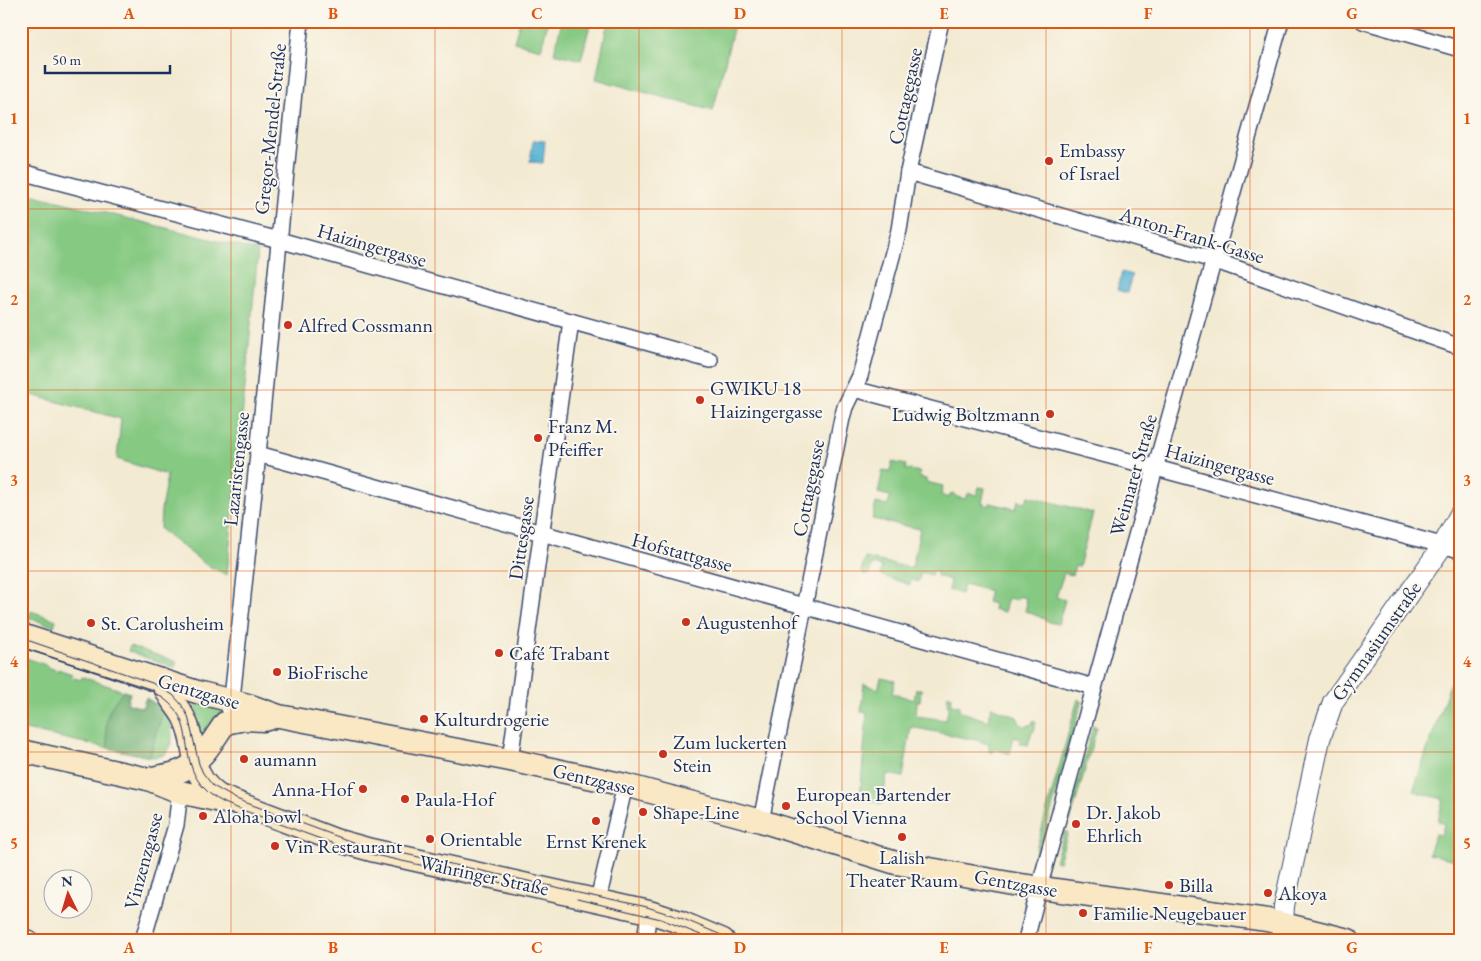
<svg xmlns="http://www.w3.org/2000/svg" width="1481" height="961" font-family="'EB Garamond',serif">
  <rect width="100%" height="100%" fill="#fbf7ec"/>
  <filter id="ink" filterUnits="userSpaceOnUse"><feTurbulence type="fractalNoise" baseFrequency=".02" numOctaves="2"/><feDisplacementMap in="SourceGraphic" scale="10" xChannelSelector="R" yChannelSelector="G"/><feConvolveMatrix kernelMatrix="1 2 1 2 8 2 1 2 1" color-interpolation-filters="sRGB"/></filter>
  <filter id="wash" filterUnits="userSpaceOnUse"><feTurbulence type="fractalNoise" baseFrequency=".0096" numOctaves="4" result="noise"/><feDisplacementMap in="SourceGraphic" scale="20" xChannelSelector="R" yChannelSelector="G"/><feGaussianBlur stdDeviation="1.12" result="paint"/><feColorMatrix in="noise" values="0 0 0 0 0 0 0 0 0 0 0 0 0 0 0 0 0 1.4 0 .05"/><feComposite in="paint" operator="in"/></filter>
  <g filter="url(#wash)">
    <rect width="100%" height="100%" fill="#f3ead2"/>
    <g fill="#85c982" stroke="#507c70">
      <polygon points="520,21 548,21 541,49 514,42"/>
      <polygon points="562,21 591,21 581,60 554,53"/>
      <polygon points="608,21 735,21 713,111 596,79"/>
      <polygon points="22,192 258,251 227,575 205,564 160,529 161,510 167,475 117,459 121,419 21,392"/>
      <polygon points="892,462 906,465 905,469 920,472 919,477 926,479 926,482 943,486 941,495 948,498 950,494 953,493 957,497 965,499 969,493 977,495 979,487 985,488 982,503 989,506 990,503 1016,509 1018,500 1026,502 1028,496 1093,513 1079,567 1075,566 1072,575 1064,573 1056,597 1065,600 1058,624 1045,621 1045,619 1025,611 1027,603 1025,602 1026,598 1018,596 1017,600 1008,598 1004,612 993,609 994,604 987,602 990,591 964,584 961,594 948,590 950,580 937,576 937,572 933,571 931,575 921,572 918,582 911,580 910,585 880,575 882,567 872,564 869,575 863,574 861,571 865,558 912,568 920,529 872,519 876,503 888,506 890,496 878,493 883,470 890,471"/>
      <polygon points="31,611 56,620 54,626 29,618"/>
      <polygon points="130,646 177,662 175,668 128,651"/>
      <path d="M21,656L48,666V667L58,671V669L72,674L71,677L81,680L82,677L130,693L127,703L142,708L146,698C152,702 161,706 165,713C172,722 176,746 165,754C159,758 152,757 145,756L21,729Z"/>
      <polygon points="881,678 895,681 892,693 914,700 916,689 921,689 920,701 917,701 916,716 946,720 949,705 947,705 948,695 952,696 951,704 960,706 959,711 988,721 991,707 1017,717 1020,724 1025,726 1032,724 1034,721 1036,722 1034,731 1032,731 1028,745 1019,743 1020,739 1014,737 1010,754 995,749 993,753 989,752 989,744 981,742 981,741 911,727 903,777 887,774 882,804 860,797 867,713 861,712 864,684 878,689"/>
      <polygon points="1452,678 1460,679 1460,861 1429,854 1435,834 1441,835 1444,824 1438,821 1443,799 1413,791"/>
      <polygon points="199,698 223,710 204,743 202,744 195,713"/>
      <polygon points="1078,699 1082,701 1038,858 1034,857"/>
      <polygon points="1093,726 1097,727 1070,822 1067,821"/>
      <polygon points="1064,831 1068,832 1059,862 1055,861"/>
    </g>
    <path fill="#6cad70" stroke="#446e67" d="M123,691L130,693L127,703L142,708L146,698L164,711L156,733L150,757L108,748C104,721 105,712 123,691Z"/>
    <g fill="#51b0d0" stroke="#367097">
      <polygon points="533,140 545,141 543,163 530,162"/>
      <polygon points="1122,272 1132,275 1127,293 1117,290"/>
    </g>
  </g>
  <g filter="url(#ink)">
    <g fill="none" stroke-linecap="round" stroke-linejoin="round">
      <defs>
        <g id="minor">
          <polyline points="1363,21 1460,49"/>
          <polyline points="21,172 279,240 710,360"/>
          <polyline points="908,172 1213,260 1460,347"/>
          <polyline points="854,389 1156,468 1460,550"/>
          <path d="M258,454C537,533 816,609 1094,687"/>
          <polyline points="229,708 233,689 258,454 301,21"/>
          <polyline points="510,760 571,321"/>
          <polyline points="761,821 842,418 845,407 860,376 899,230 908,172 941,21"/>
          <polyline points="598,900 625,785"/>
          <polyline points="21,936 31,940"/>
          <polyline points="143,940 176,825 180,792"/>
          <polyline points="645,940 649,912"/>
          <polyline points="1026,940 1041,881 1126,572 1281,21"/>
        </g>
        <polyline id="tertiary" points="1282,940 1284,906 1320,739 1333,702 1443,545 1460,514"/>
        <g id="secondary">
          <polyline points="21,635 197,692 248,705 279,716 510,760 625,785 761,821 896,863 1020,885 1267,920 1348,940"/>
          <path d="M161,680C164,686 167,692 170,697C175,705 181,711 185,720C199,750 186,773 219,796L335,840L371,850L649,912L680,922L723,940"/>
          <polyline points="21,751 148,779 180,792 225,802"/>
          <path d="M148,779C160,776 173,775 183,770C203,760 213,740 225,723L245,719L264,720L271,718"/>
        </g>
      </defs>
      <use href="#minor" stroke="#3b4b6f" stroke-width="18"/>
      <use href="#tertiary" stroke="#3b4b6f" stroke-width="22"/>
      <use href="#secondary" stroke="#3b4b6f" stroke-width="25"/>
      <use href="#minor" stroke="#fff" stroke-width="15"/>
      <use href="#tertiary" stroke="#fff" stroke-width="20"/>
      <use href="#secondary" stroke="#fae7c3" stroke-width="22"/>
      <g stroke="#1b2f5e" stroke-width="1">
        <polyline points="21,638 152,683 173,695 181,704 188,716 199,764 203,773 213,786 236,799 355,843 647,907 681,918 733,940"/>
        <path d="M21,647L151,691C203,717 174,754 203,787C218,805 245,810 267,819C291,828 314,837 338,845"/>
        <polyline points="370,854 516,886"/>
        <polyline points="577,899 661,919 713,940"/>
      </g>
    </g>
  </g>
  <path fill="none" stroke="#de5710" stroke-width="1" stroke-opacity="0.55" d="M231,21V940M435,21V940M639,21V940M842,21V940M1046,21V940M1250,21V940M21,209H1460M21,390H1460M21,571H1460M21,752H1460"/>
  <g fill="#c8321e" stroke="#fbf7ec" stroke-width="2">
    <circle cx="1049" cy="161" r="5"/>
    <circle cx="288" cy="325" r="5"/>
    <circle cx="700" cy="400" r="5"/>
    <circle cx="1050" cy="414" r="5"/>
    <circle cx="538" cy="438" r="5"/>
    <circle cx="686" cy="622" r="5"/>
    <circle cx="91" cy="623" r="5"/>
    <circle cx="499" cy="653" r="5"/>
    <circle cx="277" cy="672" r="5"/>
    <circle cx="424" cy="719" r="5"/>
    <circle cx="663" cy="754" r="5"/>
    <circle cx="244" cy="759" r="5"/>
    <circle cx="363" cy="789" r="5"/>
    <circle cx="405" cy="799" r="5"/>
    <circle cx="786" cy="806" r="5"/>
    <circle cx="643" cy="812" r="5"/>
    <circle cx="203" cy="816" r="5"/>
    <circle cx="596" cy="821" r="5"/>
    <circle cx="1076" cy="824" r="5"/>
    <circle cx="902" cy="837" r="5"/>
    <circle cx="430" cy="839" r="5"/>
    <circle cx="275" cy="846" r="5"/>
    <circle cx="1169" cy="885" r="5"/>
    <circle cx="1268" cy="893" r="5"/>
    <circle cx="1083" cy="913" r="5"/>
  </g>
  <g text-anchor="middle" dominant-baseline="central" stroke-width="4" stroke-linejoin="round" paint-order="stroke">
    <g font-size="20" fill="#1b2f5e" stroke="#fbf7ec">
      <text transform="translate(905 96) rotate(-78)">Cottagegasse</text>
      <text transform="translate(270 129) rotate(-84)">Gregor-Mendel-Straße</text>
      <text transform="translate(1192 235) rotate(17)">Anton-Frank-Gasse</text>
      <text transform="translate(372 245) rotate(16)">Haizingergasse</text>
      <text transform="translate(1220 464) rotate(15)">Haizingergasse</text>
      <text transform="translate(236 469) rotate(-84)">Lazaristengasse</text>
      <text transform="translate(1133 475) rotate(-74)">Weimarer Straße</text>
      <text transform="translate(808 488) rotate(-79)">Cottagegasse</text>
      <text transform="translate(521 538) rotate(-82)">Dittesgasse</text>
      <text transform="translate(682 552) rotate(15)">Hofstattgasse</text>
      <text transform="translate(1376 641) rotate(-55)">Gymnasiumstraße</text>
      <text transform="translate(199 691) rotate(16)">Gentzgasse</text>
      <text transform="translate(594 779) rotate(13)">Gentzgasse</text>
      <text transform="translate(143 861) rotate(-75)">Vinzenzgasse</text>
      <text transform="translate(484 875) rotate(12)">Währinger Straße</text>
      <text transform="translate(1016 883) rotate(10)">Gentzgasse</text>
    </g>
    <g font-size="20" fill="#1b2f5e" stroke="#fbf7ec" text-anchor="start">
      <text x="1059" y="150">Embassy<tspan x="1059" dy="23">of Israel</tspan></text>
      <text x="298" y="325">Alfred Cossmann</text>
      <text x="710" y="388">GWIKU 18<tspan x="710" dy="23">Haizingergasse</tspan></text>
      <text x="1040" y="414" text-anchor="end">Ludwig Boltzmann</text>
      <text x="548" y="426">Franz M.<tspan x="548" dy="23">Pfeiffer</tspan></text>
      <text x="696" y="622">Augustenhof</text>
      <text x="101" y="623">St. Carolusheim</text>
      <text x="509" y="653">Café Trabant</text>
      <text x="287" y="672">BioFrische</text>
      <text x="434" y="719">Kulturdrogerie</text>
      <text x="673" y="742">Zum luckerten<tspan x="673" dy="23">Stein</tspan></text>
      <text x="254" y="759">aumann</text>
      <text x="353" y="789" text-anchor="end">Anna-Hof</text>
      <text x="796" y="794">European Bartender<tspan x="796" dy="23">School Vienna</tspan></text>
      <text x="415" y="799">Paula-Hof</text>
      <text x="653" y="812">Shape-Line</text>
      <text x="1086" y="812">Dr. Jakob<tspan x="1086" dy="23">Ehrlich</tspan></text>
      <text x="213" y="816">Aloha bowl</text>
      <text x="440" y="839">Orientable</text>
      <text x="596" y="841" text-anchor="middle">Ernst Krenek</text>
      <text x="285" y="846">Vin Restaurant</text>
      <text x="902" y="857" text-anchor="middle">Lalish<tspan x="902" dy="23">Theater Raum</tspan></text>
      <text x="1179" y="885">Billa</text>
      <text x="1278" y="893">Akoya</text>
      <text x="1093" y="913">Familie Neugebauer</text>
    </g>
  </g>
  <rect width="1481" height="961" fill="none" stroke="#fbf7ec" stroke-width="55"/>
  <g transform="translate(68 894) rotate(355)"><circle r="24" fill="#fbf7ec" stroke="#a1a7b3"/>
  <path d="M0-4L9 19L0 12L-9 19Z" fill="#c8321e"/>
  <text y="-8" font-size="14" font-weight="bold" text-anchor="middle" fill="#1b2f5e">N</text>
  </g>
  <path d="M45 65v8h125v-8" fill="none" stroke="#1b2f5e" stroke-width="2.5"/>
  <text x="52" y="65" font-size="15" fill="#1b2f5e" stroke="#fbf7ec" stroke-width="4" paint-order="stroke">50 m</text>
  <rect x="28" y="28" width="1426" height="906" fill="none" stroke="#de5710" stroke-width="2"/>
  <g font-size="16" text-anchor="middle" font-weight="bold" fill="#de5710">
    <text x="129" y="19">A</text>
    <text x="333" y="19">B</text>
    <text x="537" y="19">C</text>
    <text x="740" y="19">D</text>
    <text x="944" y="19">E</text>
    <text x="1148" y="19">F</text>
    <text x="1352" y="19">G</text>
    <text x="14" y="124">1</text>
    <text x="1467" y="124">1</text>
    <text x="14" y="305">2</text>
    <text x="1467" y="305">2</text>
    <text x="14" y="486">3</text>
    <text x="1467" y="486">3</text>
    <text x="14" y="667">4</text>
    <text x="1467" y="667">4</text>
    <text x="14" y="849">5</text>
    <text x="1467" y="849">5</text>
    <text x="129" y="953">A</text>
    <text x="333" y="953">B</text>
    <text x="537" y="953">C</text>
    <text x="740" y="953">D</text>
    <text x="944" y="953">E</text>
    <text x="1148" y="953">F</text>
    <text x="1352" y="953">G</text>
  </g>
</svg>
